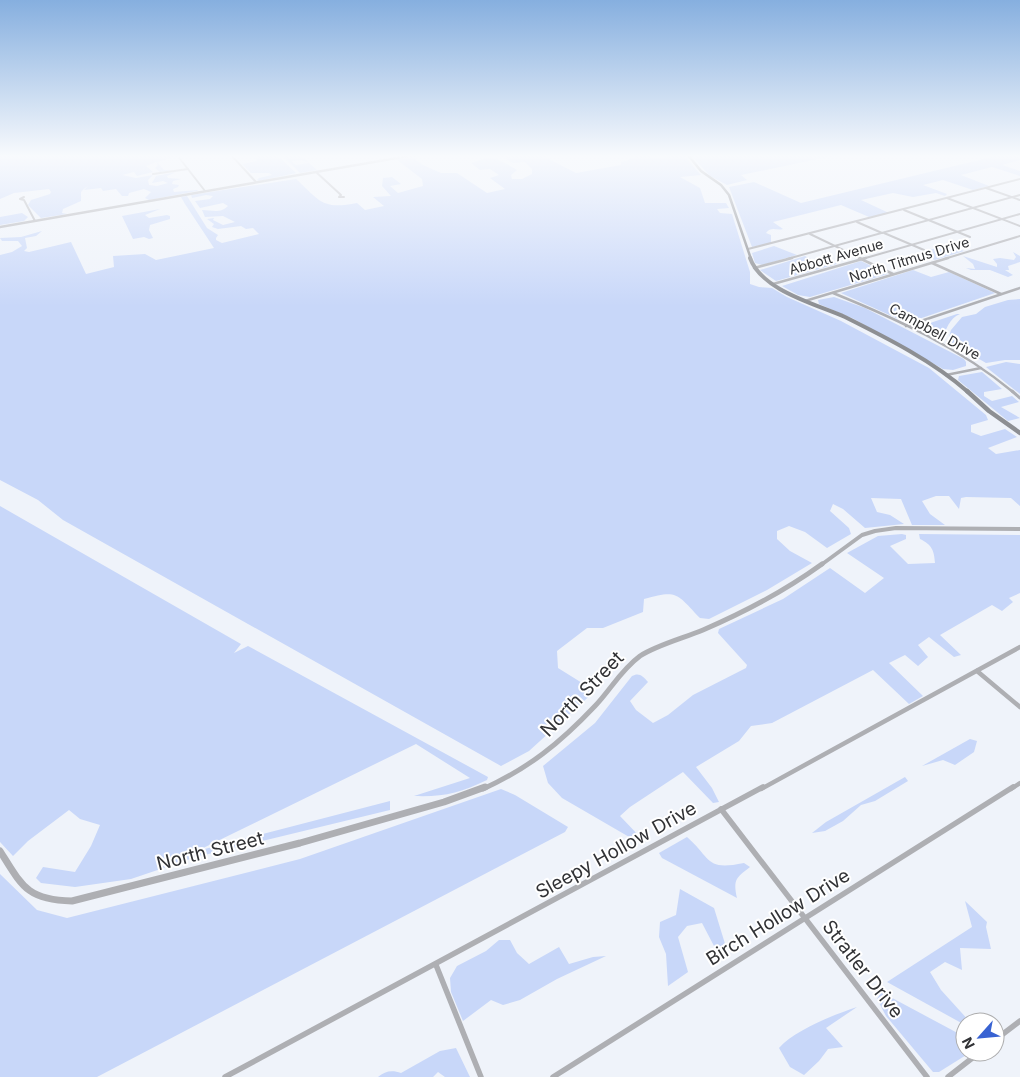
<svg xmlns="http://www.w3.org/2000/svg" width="1020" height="1077" font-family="Inter,sans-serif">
  <rect width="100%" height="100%" fill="#eff3fa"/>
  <g fill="#c8d7f9">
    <path d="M0,155H129L131,157L172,155L174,157L157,162L164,170H173L160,172L155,168L158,165L156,162L146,166L153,172L137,176L134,172L122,175L136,178L153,175L148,180L149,185L157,186L168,183L163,181L152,183L156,176L176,172L167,176L168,178L181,179L173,181L172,184L179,185L178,187L173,189L174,192L198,190L197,191L149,200L145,198L151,192L144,189L129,193L128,196H122L116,189L103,191L101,188L84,190L88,186C78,193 82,191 81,201L63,209L62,213L67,214L41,218L28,205L31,200L50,194L51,192L49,189L14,193L0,199Z"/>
    <polygon points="255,155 279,157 296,173 259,181 257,180 259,178 272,175 269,173 251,173 242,164 257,161"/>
    <polygon points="282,155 300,155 308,162 301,160 292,161 293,163 296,165 309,163 317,170 300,173"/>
    <path d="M500,155H541L576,173L621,165V162L635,158V155H645L654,159L681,155L685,157L701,175L680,177L700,188L705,203H726L729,208L717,209L720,213L732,214L750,272V284L759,287L772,288L787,297L841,321L929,368L986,415L988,420L971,425V432L981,436L1005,429L1017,437L988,448L996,454L1020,450V506L1011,498L966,497L961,498L959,509L949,496H936L922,501L930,514L945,525H912L901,499L871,498L877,512L890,515L904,524L865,528L843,509L833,504L830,511L849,528L851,534L827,548L805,532L789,526L777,531V539L790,551L812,563L767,590L709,619L700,618C677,594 678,589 644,599L643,612L603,628H587L557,651L558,668L595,691L529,751L501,766L63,520L38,500L0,480V255L12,252L22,246L18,241H2L0,238L21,237L42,231L36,236L25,238L27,248L24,251L29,252L71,242L86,274L114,267L113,256L145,254L156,260L214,248L185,204L181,197L187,196L207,228L218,235L216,238V240L222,243L259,234L253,228L246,229L241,226L218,229L212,227L214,224L207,219L214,218L213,220L223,225L235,222L223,216L205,217L202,210C212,210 220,214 228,206L223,203L200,208L195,201L210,199L213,196L206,195L192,198L191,195L296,179C320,201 322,210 357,203L365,210L384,206L373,197L391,196L382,186L383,178L392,177L401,184L390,186L398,193L423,186L422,179L396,159L412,157L423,165L441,173H457L487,193L505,189L490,178L499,175L490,169L480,170L471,163C493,155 497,158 517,170L511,175L512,179H522L532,174V169L525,162L513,163Z"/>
    <polygon points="691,155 837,155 741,175 747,180 727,185 710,176"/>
    <path d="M1000,155H1020V160L1002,165L1020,171V176L992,167L961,175L989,186L973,190L943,180L923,185L947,194L945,196L936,193L913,197L893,193L861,200L889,213L869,217L841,205L773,222L783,229C777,231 771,226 766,233L771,235V243L752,247L729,187L754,182L801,203Z"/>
    <polygon points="160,209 145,215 149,218 167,215 170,216 170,219 150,225 149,230 153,238 149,239 144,237 133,239 122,216"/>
    <polygon points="22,213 28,217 24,221 0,225 0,217"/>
    <polygon points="947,245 964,251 935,260 919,253"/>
    <polygon points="774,246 797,255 762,265 755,263 752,253"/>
    <polygon points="1013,252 1020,256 1020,262 1008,266 1009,270 1005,270 1013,275 1008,277 990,270 971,270 966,268 975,269 973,264 963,256 997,267 997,264 993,259 1000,258 1014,260 1016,257"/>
    <polygon points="805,256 816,262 829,259 837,264 776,281 760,270"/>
    <polygon points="861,261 888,274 810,297 798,295 782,286"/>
    <polygon points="913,270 931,277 949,272 995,293 907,323 841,293"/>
    <polygon points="834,297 865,308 964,359 966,362 966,366 953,370 943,369 854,319 819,304 818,300"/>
    <polygon points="1020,299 1020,360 1005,360 986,363 952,343 949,337 951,330 962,317 976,314 985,307 1008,300"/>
    <path d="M957,314H960C950,318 944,330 944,341L917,329L918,327Z"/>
    <polygon points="1006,362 1020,364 1020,394 986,367"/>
    <polygon points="982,372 1002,389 984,392 984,396 992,401 1012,396 1019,402 1001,407 1020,418 1008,421 958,380 959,376"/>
    <path d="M0,506L241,644L234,653L248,646L488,777L487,780C460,793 444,797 414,796L470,778L416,744L197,851L390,801V810L196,857L131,879L75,887L41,883L36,878L43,867L75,872L91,846L100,825L80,819L69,810L28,841L13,856L0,842Z"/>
    <path d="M902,534L906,535V539L890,546L908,564L935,563C934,550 932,545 920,539L919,534L1020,535V593L1009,598L1013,602L1002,611L992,605L940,635L961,655L954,657L929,637L918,645L928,657L918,666L905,655L889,663L923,696L909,704L873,670L772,723L751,726L739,741L696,767L712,788L719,802L713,803L683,772L630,807L620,816L642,839L643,845L562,798L548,783L543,766L595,723L632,676C639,672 643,676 648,682L630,701L636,710L653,723L668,715L693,695L746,668L747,665L718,633L719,629L783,599L830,568L865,593L884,578L847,553L878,536Z"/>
    <polygon points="970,739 977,741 974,752 955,765 943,760 922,766"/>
    <polygon points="905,777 908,781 875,801 861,805 843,821 825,831 812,833 826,822"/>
    <polygon points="501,789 515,795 568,827 565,832 97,1077 0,1077 0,874 37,910 67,918 300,859"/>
    <path d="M687,837C712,859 705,871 744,863L750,867C736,878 733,879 737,898L662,858L659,853Z"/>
    <polygon points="680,889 714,908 726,947 714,946 702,923 687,926 678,937 688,972 668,986 666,954 659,937 660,922 676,915"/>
    <polygon points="965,901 987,922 986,927 991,949 960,948 962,970 945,962 930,972 941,990 970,1022 965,1022 965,1025 887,982 972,927"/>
    <polygon points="499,940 510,940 517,953 529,964 559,947 569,964 593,957 606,956 557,979 520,1000 503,1005 491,1000 463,1021 451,992 450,978 457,966 486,951"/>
    <polygon points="881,992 965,1037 965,1052 971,1052 939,1072 933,1072 886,1016 877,999"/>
    <path d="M857,1007L826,1028L843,1047L828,1049L819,1061L804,1075L790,1067L779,1048C795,1030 833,1015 857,1007Z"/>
    <path d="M456,1048L470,1077H445L438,1072L433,1077H378C385,1071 392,1070 401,1073L440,1051Z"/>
  </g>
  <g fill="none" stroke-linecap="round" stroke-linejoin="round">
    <g stroke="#aeafb3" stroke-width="2">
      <polyline points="177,155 205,191"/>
      <polyline points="231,155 256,182"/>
      <polyline points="316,172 341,195 339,197 344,197"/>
      <polyline points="153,174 188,169"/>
      <polyline points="986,188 1020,200"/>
      <polyline points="24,197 20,199 24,200 35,221"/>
      <polyline points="947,198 1020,226"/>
      <polyline points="904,210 970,237"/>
      <polyline points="857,222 882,233"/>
      <polyline points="884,233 924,250"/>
      <polyline points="810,234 862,259"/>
      <polyline points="748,249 1020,179"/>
      <polyline points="787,259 1020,195"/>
      <polyline points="862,259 1020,214"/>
      <polyline points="944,259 1020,236"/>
    </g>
    <g stroke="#aeafb3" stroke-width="2.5">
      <polyline points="859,258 893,274"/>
      <polyline points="932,263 1001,294"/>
      <polyline points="754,268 792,258"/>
      <polyline points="773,284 866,258"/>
      <path d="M833,293C897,319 960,348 1013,392"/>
      <polyline points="805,301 948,258"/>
      <polyline points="906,326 1020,288"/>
      <polyline points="946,375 981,368"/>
    </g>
    <polyline stroke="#aeafb3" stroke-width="3" points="1012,391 1020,398"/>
    <g stroke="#aeafb3" stroke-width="4.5">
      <polyline points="977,671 1020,707"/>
      <polyline points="761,789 1020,647"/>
      <polyline points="1011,789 1020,783"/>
    </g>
    <g stroke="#aeafb3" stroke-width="5.5">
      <polyline points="721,809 927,1077"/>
      <polyline points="436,965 481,1077"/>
      <polyline points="995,1040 1020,1021"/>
      <polyline points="225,1077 763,787"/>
      <polyline points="553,1077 1013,787"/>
      <polyline points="948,1077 980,1052"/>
    </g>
    <polyline stroke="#aeafb3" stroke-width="2.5" points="0,227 414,155"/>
    <polyline stroke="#aeafb3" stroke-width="4" points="821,565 862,535 875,531 896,528 1020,529"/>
    <path stroke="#aeafb3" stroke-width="5" d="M483,789C529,768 560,743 595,706C611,689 621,670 640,656C657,645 684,638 703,630C745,612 786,590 822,564"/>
    <path stroke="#aeafb3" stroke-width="7" d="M0,851C22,886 27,900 72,901L300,843L444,802L485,787"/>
    <polyline stroke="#8d8f93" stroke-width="2.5" points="688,155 701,171 721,185 729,195 751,259"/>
    <path stroke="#8d8f93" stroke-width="4" d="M750,258C762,291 816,304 845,317C887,338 933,361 968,392"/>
    <polyline stroke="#8d8f93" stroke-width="4.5" points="967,391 989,411 1020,433"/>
  </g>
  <linearGradient id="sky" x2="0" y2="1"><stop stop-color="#86afdf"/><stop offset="0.51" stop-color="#f8fafd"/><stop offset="1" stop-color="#f8fafd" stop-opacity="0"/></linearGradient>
  <rect width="1020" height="306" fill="url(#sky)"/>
  <g text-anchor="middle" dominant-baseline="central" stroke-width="4" stroke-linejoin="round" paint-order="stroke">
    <g font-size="14" fill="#313235" stroke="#fff">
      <text transform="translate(836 256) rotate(-16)">Abbott Avenue</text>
      <text transform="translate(909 259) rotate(-17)">North Titmus Drive</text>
      <text transform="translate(935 331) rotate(29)">Campbell Drive</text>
    </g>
    <g font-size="19" fill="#313235" stroke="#fff">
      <text transform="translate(582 694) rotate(-46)">North Street</text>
      <text transform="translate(616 850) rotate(-29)">Sleepy Hollow Drive</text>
      <text transform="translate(210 851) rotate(-14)">North Street</text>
      <text transform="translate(778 917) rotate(-32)">Birch Hollow Drive</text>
      <text transform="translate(863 969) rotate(52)">Stratler Drive</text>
    </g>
  </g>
  <g transform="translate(980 1037) rotate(243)"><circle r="24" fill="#ffffff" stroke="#adadae"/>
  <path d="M0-4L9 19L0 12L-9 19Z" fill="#3862d2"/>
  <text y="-8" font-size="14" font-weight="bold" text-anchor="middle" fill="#313235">N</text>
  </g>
</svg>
